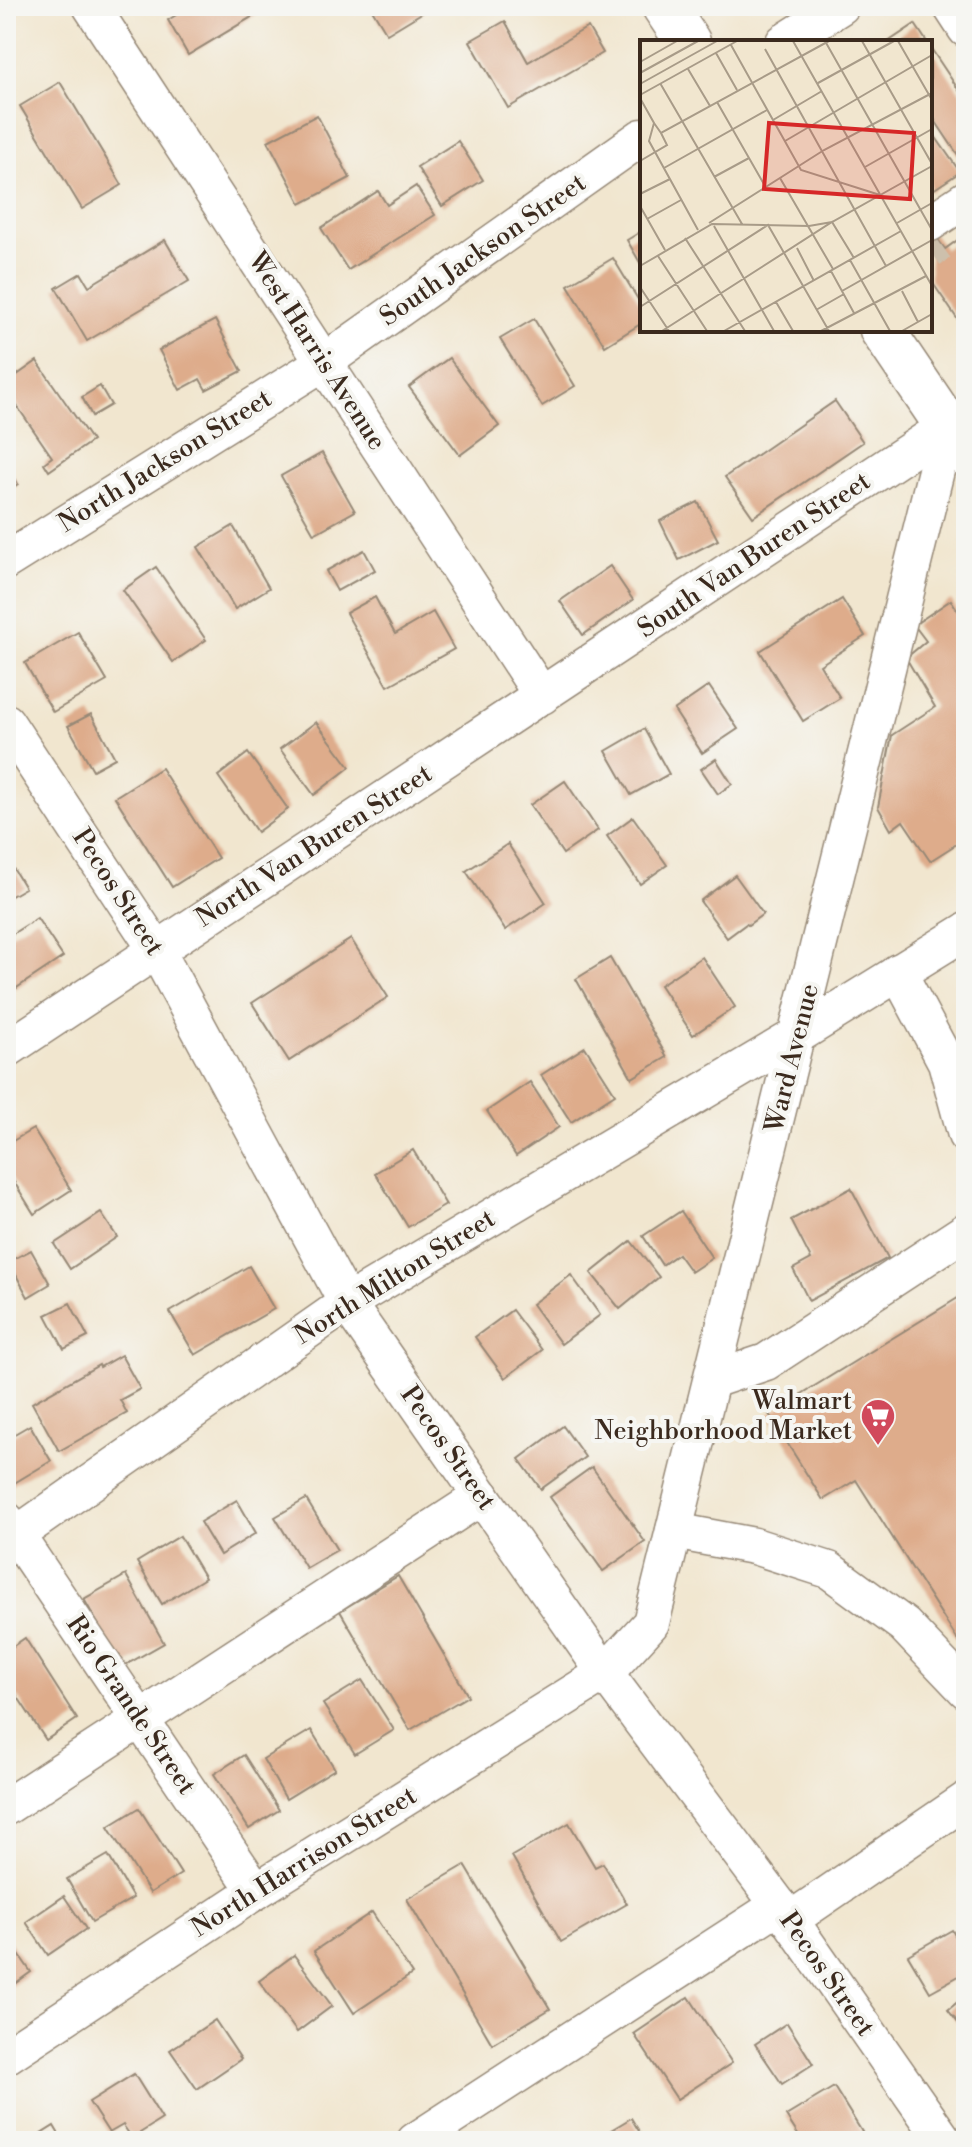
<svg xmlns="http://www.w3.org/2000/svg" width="972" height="2147" font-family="'Libre Bodoni',serif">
  <rect width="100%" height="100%" fill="#f6f6f2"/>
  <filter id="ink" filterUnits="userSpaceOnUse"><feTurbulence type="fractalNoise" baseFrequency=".0125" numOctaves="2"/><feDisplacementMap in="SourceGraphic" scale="16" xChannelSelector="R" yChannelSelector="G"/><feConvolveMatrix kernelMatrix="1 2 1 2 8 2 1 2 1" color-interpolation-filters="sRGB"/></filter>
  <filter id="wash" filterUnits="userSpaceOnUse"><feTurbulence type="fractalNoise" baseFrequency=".006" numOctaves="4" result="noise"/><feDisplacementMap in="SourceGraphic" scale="32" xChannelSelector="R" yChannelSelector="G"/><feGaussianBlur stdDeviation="1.8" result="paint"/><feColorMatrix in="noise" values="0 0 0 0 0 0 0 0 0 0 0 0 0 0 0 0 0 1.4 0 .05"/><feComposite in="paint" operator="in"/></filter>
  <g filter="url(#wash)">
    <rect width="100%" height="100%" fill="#f1e6cf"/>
    <g id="blocks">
      <g fill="#deac8b">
        <polygon points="191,6 270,6 188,55 168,20"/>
        <polygon points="370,6 433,6 387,34"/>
        <polygon points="505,21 528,62 588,27 603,53 508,108 470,41"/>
        <polygon points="915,24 927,42 888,42"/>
        <polygon points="930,47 966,101 966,167 930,113"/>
        <polygon points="60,82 122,185 82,209 20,106"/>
        <polygon points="317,115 350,178 301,204 268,141"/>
        <polygon points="930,129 960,172 930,192"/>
        <polygon points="458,141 483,180 442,206 417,167"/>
        <polygon points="416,186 435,215 348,270 321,228 378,191 387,205"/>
        <polygon points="642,231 642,266 627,240"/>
        <polygon points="933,233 945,249 966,234 966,324 961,317 958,320 930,279 930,235"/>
        <polygon points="165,240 189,281 87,341 56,288 81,273 89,286"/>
        <polygon points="613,258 642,306 642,323 605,346 568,285"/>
        <polygon points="534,319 575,386 542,406 500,339"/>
        <polygon points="215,320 242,371 206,390 200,379 180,390 159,350"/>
        <polygon points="449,358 499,426 460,455 409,387"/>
        <polygon points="37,361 92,441 49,471 44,463 52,457 6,390 6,383"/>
        <polygon points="100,386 111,405 92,416 82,397"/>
        <polygon points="835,401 863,442 753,517 725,477"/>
        <polygon points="322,453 355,511 314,534 281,476"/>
        <polygon points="6,463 18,484 6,492"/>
        <polygon points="698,502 718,540 679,560 660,521"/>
        <polygon points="233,526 269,588 235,609 198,547"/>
        <polygon points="364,550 375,570 337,591 326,571"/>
        <polygon points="610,566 633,600 583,635 560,601"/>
        <polygon points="156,567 206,640 173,662 123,590"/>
        <polygon points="375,597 395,634 433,612 454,649 388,686 346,613"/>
        <polygon points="842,599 865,636 820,665 840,698 803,721 760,651"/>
        <polygon points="951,600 966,623 966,838 930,861 903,821 891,830 878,807 892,735 935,707 906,658 926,641 914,625"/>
        <polygon points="78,632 107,681 53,712 25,663"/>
        <polygon points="709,686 738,729 702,753 674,710"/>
        <polygon points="91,714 115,758 93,770 68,726"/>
        <polygon points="316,722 350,767 314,795 280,749"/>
        <polygon points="644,729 669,774 631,795 606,751"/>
        <polygon points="248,753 288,809 257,832 218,776"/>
        <polygon points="716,759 732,784 718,794 701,769"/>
        <polygon points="161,768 218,858 172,887 115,797"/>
        <polygon points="565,781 598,830 563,854 530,805"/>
        <polygon points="633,817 667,865 640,884 607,836"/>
        <polygon points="508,844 546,903 505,930 466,871"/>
        <polygon points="6,857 25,888 6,899"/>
        <polygon points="735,875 763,914 748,925 746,924 727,938 700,901"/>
        <polygon points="37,918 63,957 15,989 6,974 6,938"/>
        <polygon points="351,939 388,997 289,1061 252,1003"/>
        <polygon points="702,957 735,1007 693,1035 660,985"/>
        <polygon points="610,958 667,1057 632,1078 576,979"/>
        <polygon points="585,1047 615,1094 571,1122 541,1075"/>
        <polygon points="530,1082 559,1127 516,1156 487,1111"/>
        <polygon points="33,1129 71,1190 34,1214 6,1169 6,1145"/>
        <polygon points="413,1150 446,1205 408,1227 375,1173"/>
        <polygon points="851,1188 888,1258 809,1301 793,1269 811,1259 791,1220"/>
        <polygon points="681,1211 712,1258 691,1272 678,1254 662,1265 643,1236"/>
        <polygon points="101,1213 117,1237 70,1269 54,1244"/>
        <polygon points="631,1241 659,1277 620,1309 591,1273"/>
        <polygon points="6,1245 14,1259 31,1250 50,1284 28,1297 15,1273 6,1279"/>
        <polygon points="249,1266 274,1309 195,1355 170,1312"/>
        <polygon points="571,1275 600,1315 561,1344 532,1304"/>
        <polygon points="966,1293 966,1653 856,1480 823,1500 769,1414"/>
        <polygon points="70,1303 88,1337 64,1349 46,1315"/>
        <polygon points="512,1310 542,1350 505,1378 475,1337"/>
        <polygon points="121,1355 140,1389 120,1400 127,1413 59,1451 32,1403 99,1365 100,1367"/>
        <polygon points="30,1425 51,1461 6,1488 6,1439"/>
        <polygon points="563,1426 585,1457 541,1489 519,1459"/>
        <polygon points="592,1467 645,1542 603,1571 550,1497"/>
        <polygon points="306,1499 337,1550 306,1568 275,1517"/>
        <polygon points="237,1500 256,1533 220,1555 200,1522"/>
        <polygon points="180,1536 205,1578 162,1604 137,1562"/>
        <polygon points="126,1575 164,1643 122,1667 84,1599"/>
        <polygon points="398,1576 468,1696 410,1730 340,1611"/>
        <polygon points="25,1638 77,1719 46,1740 6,1679 6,1651"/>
        <polygon points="362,1680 394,1730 355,1754 323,1704"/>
        <polygon points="311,1730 335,1769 286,1799 263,1759"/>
        <polygon points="244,1755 279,1810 249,1829 214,1774"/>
        <polygon points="139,1808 181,1874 150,1893 108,1827"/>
        <polygon points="569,1823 595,1867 603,1863 627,1904 561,1942 512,1856"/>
        <polygon points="108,1855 133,1898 92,1922 67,1879"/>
        <polygon points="465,1865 550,2009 492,2044 407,1899"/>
        <polygon points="64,1896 86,1929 48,1955 26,1922"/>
        <polygon points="372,1912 412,1974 354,2013 314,1951"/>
        <polygon points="952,1930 966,1955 966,1972 930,1992 908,1955"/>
        <polygon points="6,1936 31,1972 6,1990"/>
        <polygon points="294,1955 332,2006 297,2032 259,1981"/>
        <polygon points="966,1995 966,2033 948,2010"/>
        <polygon points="689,1997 732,2063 677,2099 634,2034"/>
        <polygon points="215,2020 241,2059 197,2089 170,2050"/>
        <polygon points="787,2023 813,2064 782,2084 755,2044"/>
        <polygon points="134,2074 162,2119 132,2138 123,2125 109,2133 89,2102"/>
        <polygon points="834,2087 862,2132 847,2141 795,2141 800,2138 786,2116"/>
        <polygon points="631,2118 645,2141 606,2141 603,2135"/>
        <polygon points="54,2126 63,2141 30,2141"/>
      </g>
    </g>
  </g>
  <g filter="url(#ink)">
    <use href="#blocks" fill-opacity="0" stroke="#968876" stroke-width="2"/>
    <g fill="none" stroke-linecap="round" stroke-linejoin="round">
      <polyline stroke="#cdc0ac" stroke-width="36" stroke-dasharray="36 18" stroke-linecap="butt" points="930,250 940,243"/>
      <defs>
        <g id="minor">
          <polyline points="91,6 542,696"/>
          <polyline points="951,6 966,29"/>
          <polyline points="784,42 841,6"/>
          <polyline points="930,223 966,199"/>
          <polyline points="6,561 324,362 642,137"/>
          <polyline points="6,722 156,949 347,1303 605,1673 790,1920 944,2141"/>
          <polyline points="898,972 946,1062 966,1135"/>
          <polyline points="6,1050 955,421"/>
          <polyline points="712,1380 766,1362 966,1231"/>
          <polyline points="6,1520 256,1891"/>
          <polyline points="674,1531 754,1546 829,1570 904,1625 966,1690"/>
          <polyline points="6,1542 347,1303 798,1035 966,931"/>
          <polyline points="6,1807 482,1496"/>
          <polyline points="790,1920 966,1800"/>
          <polyline points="6,2056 256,1891 605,1673 651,1623 947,426"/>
          <polyline points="415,2141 779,1905"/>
        </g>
        <g id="major">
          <polyline points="664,6 688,42"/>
          <polyline points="882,330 966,454"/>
        </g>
      </defs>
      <use href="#minor" stroke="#968876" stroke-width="39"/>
      <use href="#major" stroke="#968876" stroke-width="47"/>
      <use href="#minor" stroke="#fff" stroke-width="36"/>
      <use href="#major" stroke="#fff" stroke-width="44"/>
    </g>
  </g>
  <defs>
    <symbol id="supermarket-pin" viewBox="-11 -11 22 30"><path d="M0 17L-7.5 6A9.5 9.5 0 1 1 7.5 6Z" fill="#d1495b" stroke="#f6f6f2"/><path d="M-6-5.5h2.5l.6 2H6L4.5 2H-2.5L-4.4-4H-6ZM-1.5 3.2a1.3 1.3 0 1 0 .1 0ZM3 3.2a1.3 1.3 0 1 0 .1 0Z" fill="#fff"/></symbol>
  </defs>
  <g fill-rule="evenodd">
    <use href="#supermarket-pin" x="858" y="1396" width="40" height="54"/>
  </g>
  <g text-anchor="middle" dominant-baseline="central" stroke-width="8" stroke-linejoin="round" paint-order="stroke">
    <g font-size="26" fill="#3b2a1e" stroke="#f6f6f2">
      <text transform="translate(483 250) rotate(-35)">South Jackson Street</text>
      <text transform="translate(317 351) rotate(57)">West Harris Avenue</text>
      <text transform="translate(165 461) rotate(-32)">North Jackson Street</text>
      <text transform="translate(754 555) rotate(-34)">South Van Buren Street</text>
      <text transform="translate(314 846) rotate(-33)">North Van Buren Street</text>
      <text transform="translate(118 892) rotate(57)">Pecos Street</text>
      <text transform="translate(792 1058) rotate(-76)">Ward Avenue</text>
      <text transform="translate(395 1277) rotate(-32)">North Milton Street</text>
      <text transform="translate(448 1448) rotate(55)">Pecos Street</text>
      <text transform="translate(131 1705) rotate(56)">Rio Grande Street</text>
      <text transform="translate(304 1862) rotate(-32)">North Harrison Street</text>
      <text transform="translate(827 1974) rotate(55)">Pecos Street</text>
    </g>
    <g font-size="26" fill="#3b2a1e" stroke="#f6f6f2" text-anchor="end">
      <text x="852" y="1401">Walmart<tspan x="852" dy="30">Neighborhood Market</tspan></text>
    </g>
  </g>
  <g transform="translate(640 40)">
    <rect width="292" height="292" fill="#f1e6cf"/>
    <path fill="none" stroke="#a89b88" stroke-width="2" d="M153,1L292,246M185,1L292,190M222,1L292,124M258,1L292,60M91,5L161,130L240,155M125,9L246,226M76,13L97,50M0,22L37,1M48,29L70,66M0,33L58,1M20,43L102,184M178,43L254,1M0,44L77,1M0,55L97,1M0,58L14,83L9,101L58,190M77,62L125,146M133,80L182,51M14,83L21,93L189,1M145,101L292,15M0,121L27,105L21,93M225,127L292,89M24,128L127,70M74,137L109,118M140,138L193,229M0,154L30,139M0,166L25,210M7,179L41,160M69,183L184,110L292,53M257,183L292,163M74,186L134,291M45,198L105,291M157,208L174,241M18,216L67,291M210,220L250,291M0,226L72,184L169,186L192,182L292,126M191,231L214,273M0,247L29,291M202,251L292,200M262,251L278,282M136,262L153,291M0,267L128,185L189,291M176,270L204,254M22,291L192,182L214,218M84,291L261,191M181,291L286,236M262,291L292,274"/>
    <path fill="#d62828" fill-opacity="0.15" stroke="#d62828" stroke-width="4" d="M129,83L274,93L270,159L124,149Z"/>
    <rect width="292" height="292" fill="none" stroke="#3b2a1e" stroke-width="4"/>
  </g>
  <rect width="972" height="2147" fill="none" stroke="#f6f6f2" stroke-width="32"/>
</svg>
